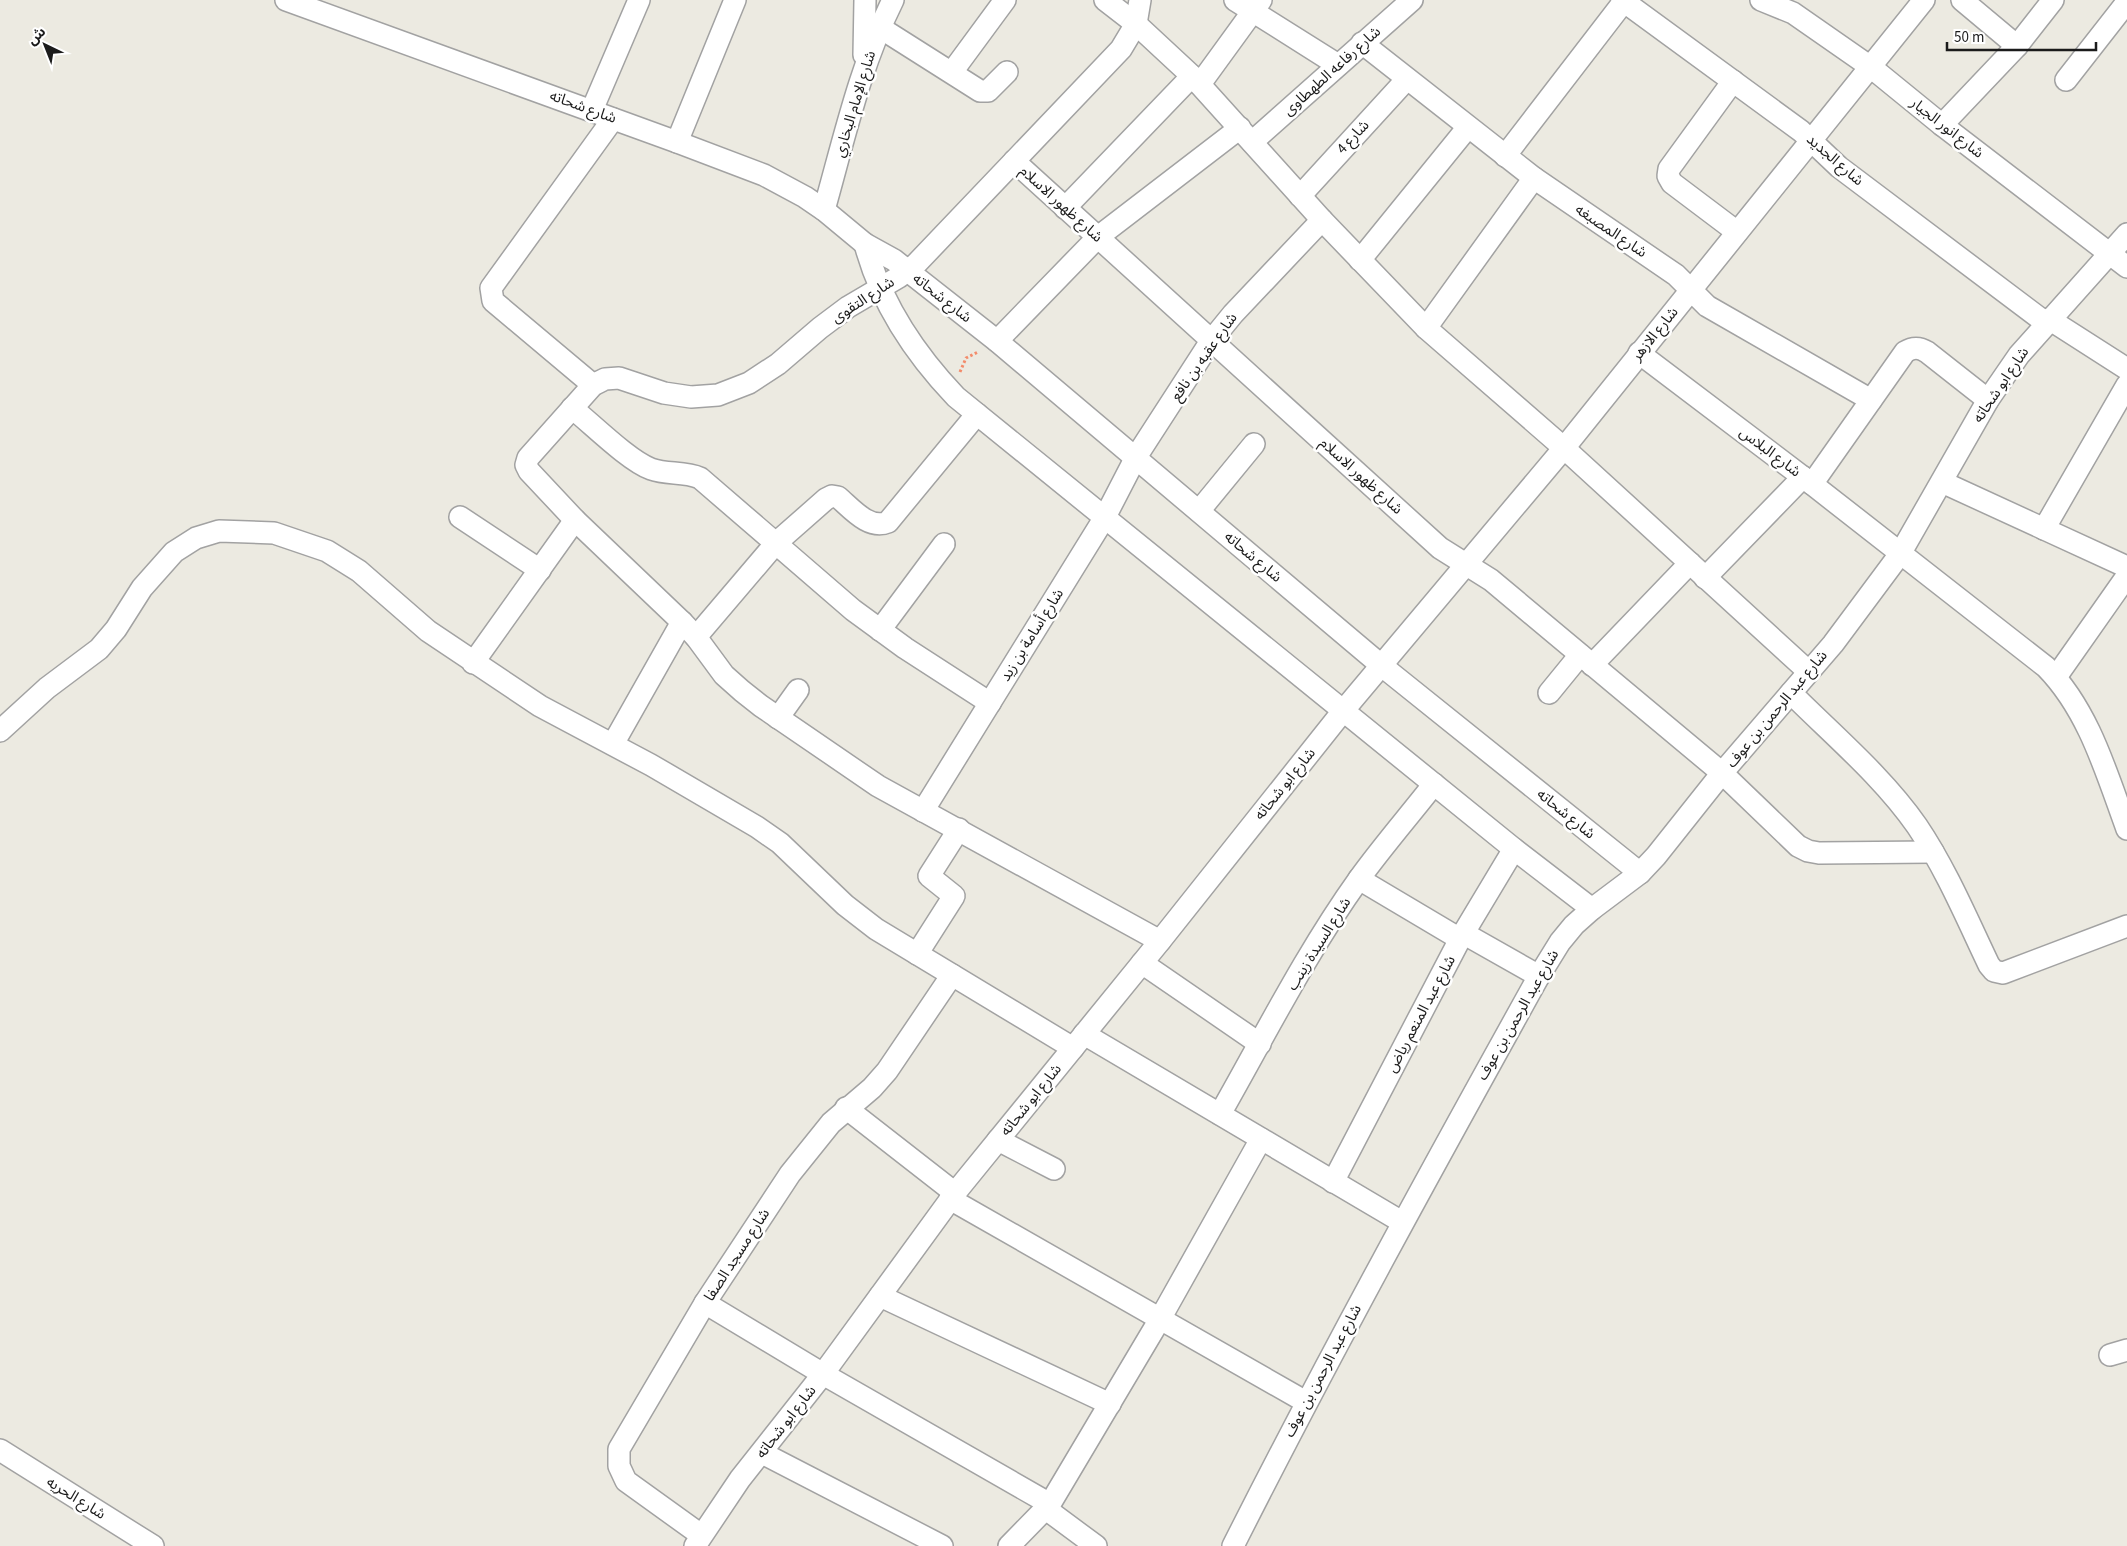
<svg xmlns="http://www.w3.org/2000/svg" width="2127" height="1546" font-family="'Source Sans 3','Noto Sans Arabic',sans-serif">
  <rect width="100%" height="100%" fill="#eceae1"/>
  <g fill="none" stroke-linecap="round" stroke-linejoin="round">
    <defs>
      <g id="minor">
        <polyline points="286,0 677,142 764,175 805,197 824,210 865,244 894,260 997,341 1382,666 1640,873"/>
        <polyline points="1105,0 1136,24 1192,76 1322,220 1426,328 1564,448 1809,672"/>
        <polyline points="1140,0 1136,24 1121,49 916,264 899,277 848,307 820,328 778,364 749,383 718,395 691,397 664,393 619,378 605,379 593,385 528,458 526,465 529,471 575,520 682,622 696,637 724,675 742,691 761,706 878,786 1160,941"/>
        <polyline points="1235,0 1338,65"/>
        <polyline points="1622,0 1801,131 1839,167 2046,323"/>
        <polyline points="1761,0 1793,13 1872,68 1942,125 2127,267"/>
        <polyline points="1962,0 2017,46"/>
        <polyline points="879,27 980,91 988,91 1007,72"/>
        <polyline points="1362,43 1534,178 1676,275 1707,306 1871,400"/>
        <polyline points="864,55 865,0"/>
        <polyline points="952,72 1005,0"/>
        <polyline points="2066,80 2127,2"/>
        <polyline points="1733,81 1669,169 1668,176 1672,183 1737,232"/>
        <polyline points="1200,84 1261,0"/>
        <polyline points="592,110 639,0"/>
        <polyline points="1942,125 2017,46 2053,0"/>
        <polyline points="677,142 735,0"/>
        <polyline points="1252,142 1412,0"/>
        <polyline points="1505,156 1625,0"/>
        <polyline points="1014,161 1440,548 1491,580 1722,773 1798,846 1808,851 1819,853 1933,852"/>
        <polyline points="1300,196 1407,79"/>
        <polyline points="1065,208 1192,76"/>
        <path d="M824,210C844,139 860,66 893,0"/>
        <path d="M865,244C881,304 914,353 956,397L1514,849L1592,909"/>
        <polyline points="1360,260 1468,127"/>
        <polyline points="2049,319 2127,369"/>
        <polyline points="1426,328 1534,178"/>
        <polyline points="997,341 1098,237 1240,128"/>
        <path d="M1639,353L1812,484L2046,667C2089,711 2106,772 2127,829"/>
        <polyline points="593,385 493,301 491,288 613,119"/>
        <path d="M572,408C592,424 629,461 651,469C667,475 684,471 700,478L853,610L905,648L990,703"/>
        <polyline points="1942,482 2127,567"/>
        <path d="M1812,484L1905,352C1913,347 1919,347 1927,352L1988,400"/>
        <polyline points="1199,511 1254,444"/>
        <polyline points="460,517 540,570"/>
        <polyline points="2044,529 2127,385"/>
        <polyline points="1705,578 1803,477"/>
        <polyline points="880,630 944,544"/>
        <path d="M696,637L776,543L826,499L832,496L838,497C852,509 869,530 888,522L977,414"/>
        <polyline points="473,663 575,520"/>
        <polyline points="1592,665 1690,563"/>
        <polyline points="2056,677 2127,576"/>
        <polyline points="1549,693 1580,655"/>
        <path d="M1791,693C1834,736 1883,777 1917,826C1946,869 1967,919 1989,965L1994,971L2003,973L2127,926"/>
        <polyline points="778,718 798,690"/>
        <polyline points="0,731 47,688 99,649 116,629 142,588 174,552 196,538 219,531 274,533 327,551 359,571 428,631 540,706 651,765 757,827 780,843 845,905 876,929 1073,1048"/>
        <polyline points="613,744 682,622"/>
        <polyline points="923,811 1105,517 1136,457 1211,341 1233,314 1322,220"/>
        <polyline points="1359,879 1460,939"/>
        <polyline points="1463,933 1539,976"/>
        <polyline points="917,954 954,896 929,876 959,829"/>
        <polyline points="1142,963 1260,1044"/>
        <polyline points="1084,1034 1402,1222"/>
        <polyline points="846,1108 955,1193"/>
        <path d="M1220,1114C1265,1035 1306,953 1359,879C1382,847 1409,816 1434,784"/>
        <polyline points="998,1140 1054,1169"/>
        <polyline points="1333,1182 1460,939 1514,849"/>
        <polyline points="950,1199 1306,1402"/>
        <polyline points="880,1296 1110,1404"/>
        <polyline points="705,1303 823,1374 1050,1504"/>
        <polyline points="2110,1355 2127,1350"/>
        <polyline points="0,1450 153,1546"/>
        <polyline points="762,1453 942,1546"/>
        <polyline points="1046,1509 1096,1546"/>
        <polyline points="701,1535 626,1481 619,1466 619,1449 705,1303 790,1174 831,1123 872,1088 887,1071 952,975"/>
        <polyline points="695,1546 740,1479 823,1374 955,1193 1160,941 1343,711 1564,448 1924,0"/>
        <polyline points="1009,1546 1050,1504 1160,1319 1261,1139"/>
        <path d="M1233,1546C1330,1354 1434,1165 1539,976L1560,942L1574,925L1592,909L1640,873L1656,856L1722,773L1833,644L1900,554L1988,400L2019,355L2127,234"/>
      </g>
    </defs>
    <use href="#minor" stroke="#a2a2a2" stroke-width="24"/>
    <polyline stroke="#f38c6b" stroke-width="3" stroke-dasharray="2.5 2.5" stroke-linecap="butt" points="960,372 966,358 978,352"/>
    <use href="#minor" stroke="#fff" stroke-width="21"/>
  </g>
  <g text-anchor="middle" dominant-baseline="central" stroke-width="5" stroke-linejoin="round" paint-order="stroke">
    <g font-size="15" fill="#1b1b1b" stroke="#fff">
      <text transform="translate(1332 71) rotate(-42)">شارع رفاعه الطهطاوى</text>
      <text transform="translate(855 104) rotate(-73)">شارع الإمام البخاري</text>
      <text transform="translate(583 107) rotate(20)">شارع شحاته</text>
      <text transform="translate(1947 128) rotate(38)">شارع انور الجيار</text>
      <text transform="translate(1353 137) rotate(-47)">شارع 4</text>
      <text transform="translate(1835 160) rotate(41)">شارع الجديد</text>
      <text transform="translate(1061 204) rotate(42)">شارع ظهور الاسلام</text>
      <text transform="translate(1611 231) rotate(34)">شارع المصبغه</text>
      <text transform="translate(942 298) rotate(38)">شارع شحاته</text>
      <text transform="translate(863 300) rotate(-33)">شارع التقوى</text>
      <text transform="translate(1655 334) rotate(-51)">شارع الازهر</text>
      <text transform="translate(1204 357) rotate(-55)">شارع عقبه بن نافع</text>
      <text transform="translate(2001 385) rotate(-56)">شارع ابو شحاته</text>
      <text transform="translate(1770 452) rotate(37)">شارع البلاس</text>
      <text transform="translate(1361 476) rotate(42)">شارع ظهور الاسلام</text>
      <text transform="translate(1253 557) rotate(40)">شارع شحاته</text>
      <text transform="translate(1032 635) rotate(-58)">شارع أسامة بن زيد</text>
      <text transform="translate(1777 709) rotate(-50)">شارع عبد الرحمن بن عوف</text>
      <text transform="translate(1285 784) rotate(-51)">شارع ابو شحاته</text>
      <text transform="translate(1566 814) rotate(39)">شارع شحاته</text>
      <text transform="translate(1319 944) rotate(-58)">شارع السيدة زينب</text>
      <text transform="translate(1421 1014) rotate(-62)">شارع عبد المنعم رياض</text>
      <text transform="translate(1518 1015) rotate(-60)">شارع عبد الرحمن بن عوف</text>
      <text transform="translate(1031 1100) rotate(-51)">شارع ابو شحاته</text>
      <text transform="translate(737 1255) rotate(-57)">شارع مسجد الصفا</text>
      <text transform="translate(1323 1371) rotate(-62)">شارع عبد الرحمن بن عوف</text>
      <text transform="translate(786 1422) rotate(-52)">شارع ابو شحاته</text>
      <text transform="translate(76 1498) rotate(32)">شارع الحريه</text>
    </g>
  </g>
  <g transform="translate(45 45) rotate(317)" stroke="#ffffff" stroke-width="4" paint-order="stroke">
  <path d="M0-4L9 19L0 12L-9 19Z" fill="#1b1b1b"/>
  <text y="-8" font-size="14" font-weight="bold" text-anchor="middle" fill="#1b1b1b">ش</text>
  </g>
  <path d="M1947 42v8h149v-8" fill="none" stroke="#1b1b1b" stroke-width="2.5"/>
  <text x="1954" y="42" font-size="15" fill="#1b1b1b" stroke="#ffffff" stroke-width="4" paint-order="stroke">50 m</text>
</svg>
